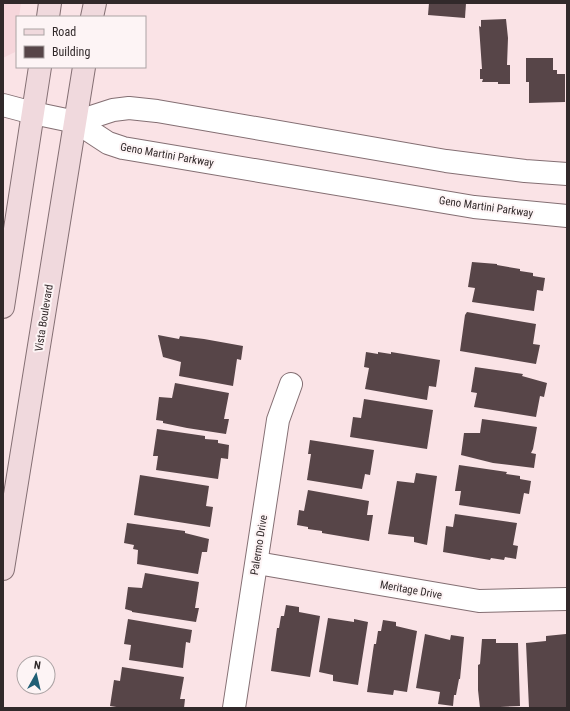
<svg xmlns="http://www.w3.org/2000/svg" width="570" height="711" font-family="'Roboto Condensed',sans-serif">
  <rect width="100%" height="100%" fill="#fae3e6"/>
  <polygon fill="#f6d6db" points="3,3 21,3 19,17 17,17 15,52 3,58"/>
  <g fill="#574548">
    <polygon points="429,3 466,3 465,18 428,15"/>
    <polygon points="506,19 508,38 507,65 510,65 510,84 498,84 498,82 482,82 483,79 480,79 480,69 482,69 479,26 481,27 481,20"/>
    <polygon points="526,58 553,58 553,70 557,70 557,74 565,74 565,102 529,103 529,82 526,82"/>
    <polygon points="472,262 497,264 497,265 520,269 520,271 533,273 533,276 545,278 543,291 537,290 534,311 472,302 475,288 468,287"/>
    <polygon points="467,312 536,324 533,344 540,345 536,364 460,351 465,315"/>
    <polygon points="158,335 179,339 180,336 204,339 243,346 241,360 237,359 233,386 179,376 181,362 163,357"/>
    <polygon points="366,352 378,354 378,352 391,354 391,352 440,360 436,387 429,386 427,400 365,389 369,368 364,367"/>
    <polygon points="475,367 523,374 522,376 547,383 544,397 540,396 536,417 474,407 477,393 471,392"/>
    <polygon points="175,383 229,393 224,419 229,419 226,434 187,428 163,423 163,421 156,420 159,397 172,398"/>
    <polygon points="364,399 433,410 427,449 350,437 353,417 361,418"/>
    <polygon points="482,419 537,427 533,449 531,453 536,454 534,468 493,463 461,455 464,433 480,433"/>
    <polygon points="157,429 205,436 205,439 218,440 218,443 229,445 228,459 221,458 218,479 156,470 158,456 153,456"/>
    <polygon points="310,440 374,450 370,475 365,474 362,489 307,480 311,454 308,454"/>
    <polygon points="459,465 507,472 506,474 520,476 520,479 531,481 529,494 524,493 520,514 459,505 461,491 455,491"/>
    <polygon points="416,473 437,476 427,545 414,542 414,537 388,534 397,481 414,483"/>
    <polygon points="140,475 209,486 206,506 213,507 210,527 134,515"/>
    <polygon points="308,490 369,501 367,515 373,515 369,541 322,533 322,531 308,529 308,527 297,525 299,510 304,511"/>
    <polygon points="455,514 517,523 513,545 518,546 516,559 505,557 504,560 491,558 490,560 443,552 446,526 453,527"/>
    <polygon points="127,523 185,531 185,533 209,539 207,552 202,552 198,574 137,564 138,550 133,549 134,545 124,543"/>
    <polygon points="145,573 199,582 195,608 199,608 196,622 132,612 132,611 125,609 128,587 142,588"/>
    <polygon points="286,605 299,607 299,612 320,616 310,677 271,671 277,628 279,628 281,616 284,616"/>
    <polygon points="328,618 354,622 354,619 368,622 358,685 333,681 333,675 319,672"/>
    <polygon points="128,619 192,630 190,643 186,642 183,668 129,660 131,645 124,644"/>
    <polygon points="383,620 396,622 396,626 417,631 407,692 394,690 393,695 367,692 374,644 376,644 378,631 381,631"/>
    <polygon points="425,634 450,640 451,635 464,637 460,679 459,679 456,695 454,695 453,706 438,704 440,692 416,688"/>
    <polygon points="566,634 567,708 529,708 526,643 546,641 546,636"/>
    <polygon points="482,639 496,639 496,643 518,643 520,706 480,708 478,690 478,665 480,664"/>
    <polygon points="122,667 184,677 180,699 185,699 184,708 123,708 110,706 114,680 120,681"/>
  </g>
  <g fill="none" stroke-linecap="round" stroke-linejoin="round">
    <defs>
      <g id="minor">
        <polyline points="3,105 33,113"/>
        <polyline points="257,563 479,601 567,599"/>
        <polyline points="234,708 278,420 291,384"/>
      </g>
      <g id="tertiary">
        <polyline points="33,113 76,122 108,143 123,148 474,207 567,216"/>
        <polyline points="76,122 113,110 129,108 157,111 446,161 525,171 567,174"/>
      </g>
      <g id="secondary">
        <polyline points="48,17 50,3"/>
        <polyline points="92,17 95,3"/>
        <polyline points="3,307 40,67"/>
        <polyline points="3,569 84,67"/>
      </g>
    </defs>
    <use href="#minor" stroke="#846f73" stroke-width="24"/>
    <use href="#tertiary" stroke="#846f73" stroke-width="24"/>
    <use href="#secondary" stroke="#846f73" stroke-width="24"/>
    <use href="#minor" stroke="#fff" stroke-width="22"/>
    <use href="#tertiary" stroke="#fff" stroke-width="22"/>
    <use href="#secondary" stroke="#f0d9dd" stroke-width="22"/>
  </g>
  <g text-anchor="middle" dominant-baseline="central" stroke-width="4" stroke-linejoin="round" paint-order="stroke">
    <g font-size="11" fill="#31292a" stroke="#fdf4f5">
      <text transform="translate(167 155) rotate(10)">Geno Martini Parkway</text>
      <text transform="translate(486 207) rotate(8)">Geno Martini Parkway</text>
      <text transform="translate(44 318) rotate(-81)">Vista Boulevard</text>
      <text transform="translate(259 545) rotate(-81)">Palermo Drive</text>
      <text transform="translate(411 590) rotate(10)">Meritage Drive</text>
    </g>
  </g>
  <rect width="570" height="711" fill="none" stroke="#31292a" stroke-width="8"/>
  <rect x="16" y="16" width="130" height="52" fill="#fdf4f5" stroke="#aba3a4"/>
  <rect x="24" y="29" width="20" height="6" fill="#f0d9dd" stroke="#aba3a4"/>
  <text x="52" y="36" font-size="12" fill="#31292a">Road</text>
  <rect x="24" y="46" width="20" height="12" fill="#574548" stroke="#aba3a4"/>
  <text x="52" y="56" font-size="12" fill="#31292a">Building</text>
  <g transform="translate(36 675) rotate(8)"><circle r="19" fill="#fdf4f5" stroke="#aba3a4"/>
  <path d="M0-3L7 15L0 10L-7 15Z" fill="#215e75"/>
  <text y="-6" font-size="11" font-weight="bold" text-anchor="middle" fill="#31292a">N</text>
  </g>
</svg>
